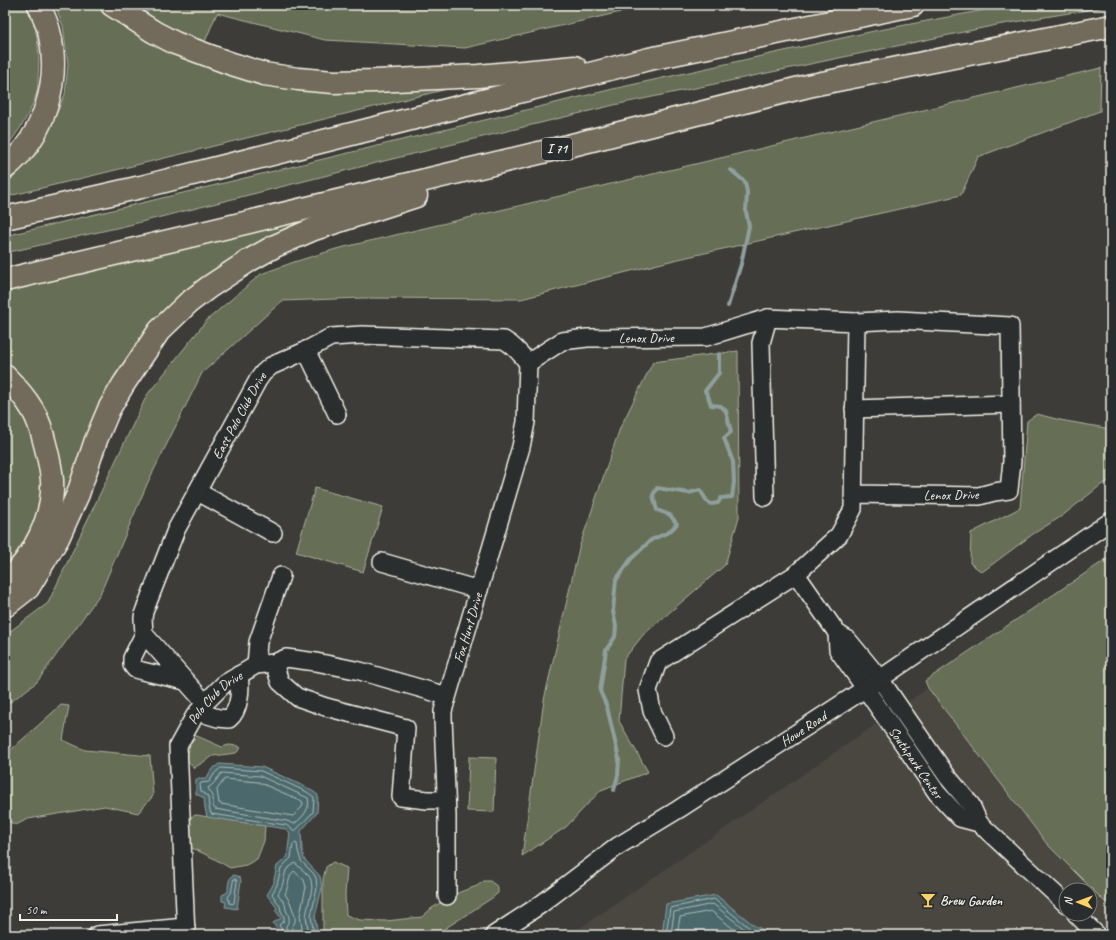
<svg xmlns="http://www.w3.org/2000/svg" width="1116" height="940" font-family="Caveat,sans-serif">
  <rect width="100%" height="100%" fill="#3d3c38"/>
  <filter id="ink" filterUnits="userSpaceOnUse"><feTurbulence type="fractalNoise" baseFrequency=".025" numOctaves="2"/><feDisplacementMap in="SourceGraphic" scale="8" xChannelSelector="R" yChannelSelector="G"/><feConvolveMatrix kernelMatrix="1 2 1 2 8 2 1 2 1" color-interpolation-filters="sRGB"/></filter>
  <g filter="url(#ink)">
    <path fill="#4a463f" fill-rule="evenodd" d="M928,688L1047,844L1111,908V935H568L583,926ZM1066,890H1090V914H1066Z"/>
    <g fill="#666e54" stroke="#adb09e">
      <path d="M5,5H26C38,27 40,52 38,77C38,82 38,87 37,92C31,113 19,132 5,148Z"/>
      <polygon points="55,5 101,5 129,24 202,60 472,83 5,197 5,186 37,153 50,129 65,94 68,64 63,26"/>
      <polygon points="134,5 651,5 465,48 325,40 217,13 204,44 162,27"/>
      <polygon points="1011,5 1111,5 1111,6 997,25 614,105 384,161 125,226 5,253 5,236 613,89 874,31"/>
      <polygon points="1101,68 1100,111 978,157 961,195 674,260 521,299 362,298 282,301 202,373 148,482 100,594 37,682 5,706 5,635 48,603 147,395 207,320 261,274 294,262 336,249"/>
      <polygon points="304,217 306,225 156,326 53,534 60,485 55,433 39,401 26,385 5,365 5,291 277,225"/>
      <polygon points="738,351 739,517 725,565 643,635 624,659 619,721 648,772 601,790 566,827 522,856 544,700 579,548 620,428 653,362"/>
      <polygon points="5,386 24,407 40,451 43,498 29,539 5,571"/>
      <polygon points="1037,414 1060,420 1111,429 1111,480 1101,485 1062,516 1033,534 982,572 970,563 971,533 1020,508 1027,421"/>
      <polygon points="315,488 383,507 363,572 296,552"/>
      <polygon points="1111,556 1111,908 1047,844 928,688 925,681"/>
      <polygon points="61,705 69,706 63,740 85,750 150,756 153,796 138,813 105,806 28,819 16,825 5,820 5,755"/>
      <polygon points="197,736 222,747 229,745 238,746 241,748 236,753 213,756 194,768 187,760 190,743"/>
      <polygon points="469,757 496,758 494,812 467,811"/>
      <polygon points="196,815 265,826 264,841 257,859 246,865 230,868 213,858 192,848 189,844 188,818"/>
      <polygon points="333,862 347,868 345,895 346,915 360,920 386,921 422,917 432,908 445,900 460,892 477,886 484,881 490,881 498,887 498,893 492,898 435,935 323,935 323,879 326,867"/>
    </g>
    <g fill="#4b696d" stroke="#8f9f9e">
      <polygon points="219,764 262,767 308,788 318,795 317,813 301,831 302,850 304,859 320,876 322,888 315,917 318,935 278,935 277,932 278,931 273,923 281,918 275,910 277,908 267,895 274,883 274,879 277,866 287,857 290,833 286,829 207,817 205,808 204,798 196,794 196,779 206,779 211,770"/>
      <path d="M234,875L240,877L241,881L237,909L225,907L226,902L222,901V895L228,892C228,886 228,877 234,875Z"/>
      <polygon points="716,895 755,926 775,935 662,935 666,904"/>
    </g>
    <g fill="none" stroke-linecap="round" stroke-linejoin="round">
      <g stroke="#b0bbb7" stroke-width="1">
        <polygon points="221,768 261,771 307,792 314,797 313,812 295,831 286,825 211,814 209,807 208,797 201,791 200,784 201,783 209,782 215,773"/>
        <path d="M222,773L260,776L308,798C311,809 302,818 294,824L287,821L215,809L213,806V796L208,788L213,784Z"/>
        <polygon points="225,779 258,782 302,801 303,803 302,807 293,816 221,804 219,803 217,790"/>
        <polygon points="234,879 236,879 237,881 234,903 232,904 230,903 228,897 231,893"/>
        <polyline points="281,935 282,930 279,925 284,921 284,917 281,911 280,906 272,894 277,885 281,868 291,858 293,844 295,843 297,844 298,851 301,861 313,873 316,878 317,888 311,916 314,935"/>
        <polyline points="286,935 286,926 289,921 289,917 286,910 285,904 278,894 282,886 286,870 295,863 309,876 311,880 312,888 306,916 309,935"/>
        <path d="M292,935V927L295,922V916L290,902L285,894C289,886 288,876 294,871L304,880L306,887L300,915L303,935"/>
        <polyline points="666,935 670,908 714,899 752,930 765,935"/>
        <polyline points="671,935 674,912 713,904 752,935"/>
        <polyline points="677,935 680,917 711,911 741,935"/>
      </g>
      <g stroke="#8f9f9e" stroke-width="4">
        <polyline points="728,306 741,264 749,226 746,212 747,192 745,182 731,170"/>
        <polyline points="614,790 618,775 619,759 607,707 600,691 606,650 615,637 616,626 613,611 616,580 631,559 651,540 669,532 677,524 670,515 657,510 653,495 657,488 689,493 700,490 707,501 711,504 718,503 721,498 732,497 734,482 733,462 724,438 731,432 726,411 721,406 711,405 708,396 705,391 719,373 719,354"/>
      </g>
      <defs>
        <g id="minor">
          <polyline points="306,350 337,414"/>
          <path id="s1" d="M528,363L562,341L587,338L706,337L768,318"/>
          <polyline points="854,409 1011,404"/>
          <polyline points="198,492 273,533"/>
          <polyline points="765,497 761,343 768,318 856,322"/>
          <polyline points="382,562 479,590"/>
          <polyline points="796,574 839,535 853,509 856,322 898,320 1010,326 1012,461 1009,490 994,492 979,496 854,494"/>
          <path id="s2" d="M837,633L838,650L865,688L937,793L960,818L979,823"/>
          <polyline points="144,634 132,658 132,665 135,669 142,671 185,681"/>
          <polyline points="274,663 280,682 297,697 326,707 406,728 401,797 427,800 446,800"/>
          <polyline points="256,665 258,642 281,576"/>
          <path id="s3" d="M205,703L144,634L143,618L144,612L176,530L258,380L263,373L271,366L303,352L331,337L362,335L504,340C513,345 522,355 528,363"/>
          <path d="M198,712L218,718L229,719C240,710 241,688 239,675"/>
          <polyline points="664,736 652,711 648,690 658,662 796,574 837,633 848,640 880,679 947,776 971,805 979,823 1066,904"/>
          <path id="s4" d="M447,896V816L443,718V711L521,447L526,422L528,363"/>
          <polyline points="1076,914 1097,935"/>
          <polyline points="97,935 186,927"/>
          <path id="s5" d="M186,935L178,746L194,717L205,703L224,684L256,665L274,663L286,658L316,662L360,671L447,696"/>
          <path id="s6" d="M494,935L540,905L618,846L679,809L880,679L1111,521"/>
        </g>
        <g id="highway">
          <polyline points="112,5 154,32 175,43 229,63 264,74 298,79 334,82 375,81 478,76 575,67"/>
          <path d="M5,168C45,136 61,80 49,31C47,22 42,13 39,5"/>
          <polyline points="5,218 141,187 649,59 913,5"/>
          <polyline points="5,280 564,147 812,85 1111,26"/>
          <path d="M5,376C15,386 25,397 32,409C39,420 42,432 45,444C48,456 51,467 52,480C54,517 33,559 5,583"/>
          <polyline points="5,606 28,588 58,538 78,494 96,440 109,409 123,385 159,331 188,303 209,287 250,260 275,246 314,229 416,196"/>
        </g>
      </defs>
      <use href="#minor" stroke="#f4f1e8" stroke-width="20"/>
      <use href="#highway" stroke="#f4f1e8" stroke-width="25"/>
      <use href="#minor" stroke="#2a2d2e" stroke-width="17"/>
      <use href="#highway" stroke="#726b5a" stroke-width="22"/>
    </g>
  </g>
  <defs>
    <symbol id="bar-bare" viewBox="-9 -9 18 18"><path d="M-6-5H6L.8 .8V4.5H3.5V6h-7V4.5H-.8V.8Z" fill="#ffd166" stroke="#2a2d2e" stroke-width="2.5" paint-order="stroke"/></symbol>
  </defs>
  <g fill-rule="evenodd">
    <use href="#bar-bare" x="917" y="889" width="22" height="22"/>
  </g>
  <g text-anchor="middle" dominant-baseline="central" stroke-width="3" stroke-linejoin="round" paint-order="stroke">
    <rect fill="#2a2d2e" stroke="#b7b6b0" stroke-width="1" x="542" y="138" width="30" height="22" rx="3"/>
    <g font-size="13" font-weight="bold" fill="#f4f1e8">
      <text x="557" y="149">I 71</text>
    </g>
    <g font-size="14" fill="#f4f1e8" stroke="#2a2d2e">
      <text stroke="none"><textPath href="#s1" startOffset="125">Lenox Drive</textPath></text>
      <text stroke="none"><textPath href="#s3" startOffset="333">East Polo Club Drive</textPath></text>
      <text transform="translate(951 495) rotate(-1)">Lenox Drive</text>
      <text stroke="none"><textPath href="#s4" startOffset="272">Fox Hunt Drive</textPath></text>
      <text stroke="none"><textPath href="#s5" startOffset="251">Polo Club Drive</textPath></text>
      <text stroke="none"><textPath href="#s6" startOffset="372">Howe Road</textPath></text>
      <text stroke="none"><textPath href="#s2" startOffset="154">Southpark Center</textPath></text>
    </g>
    <g font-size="14" font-weight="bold" fill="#f4f1e8" stroke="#2a2d2e" text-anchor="start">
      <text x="940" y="900">Brew Garden</text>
    </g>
  </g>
  <rect width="1116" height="940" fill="none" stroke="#2a2d2e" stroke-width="20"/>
  <rect x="10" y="10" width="1096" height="920" fill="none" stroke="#f4f1e8" stroke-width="1.5" filter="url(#ink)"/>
  <g transform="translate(1078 902) rotate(271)"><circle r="19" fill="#2a2d2e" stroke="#7b7b78"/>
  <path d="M0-3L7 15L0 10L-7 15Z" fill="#ffd166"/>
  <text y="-6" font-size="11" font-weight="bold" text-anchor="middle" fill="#f4f1e8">N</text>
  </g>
  <path d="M20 914v6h97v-6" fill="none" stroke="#f4f1e8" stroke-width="2"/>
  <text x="26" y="914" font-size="12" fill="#f4f1e8" stroke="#2a2d2e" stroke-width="3" paint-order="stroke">50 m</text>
</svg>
